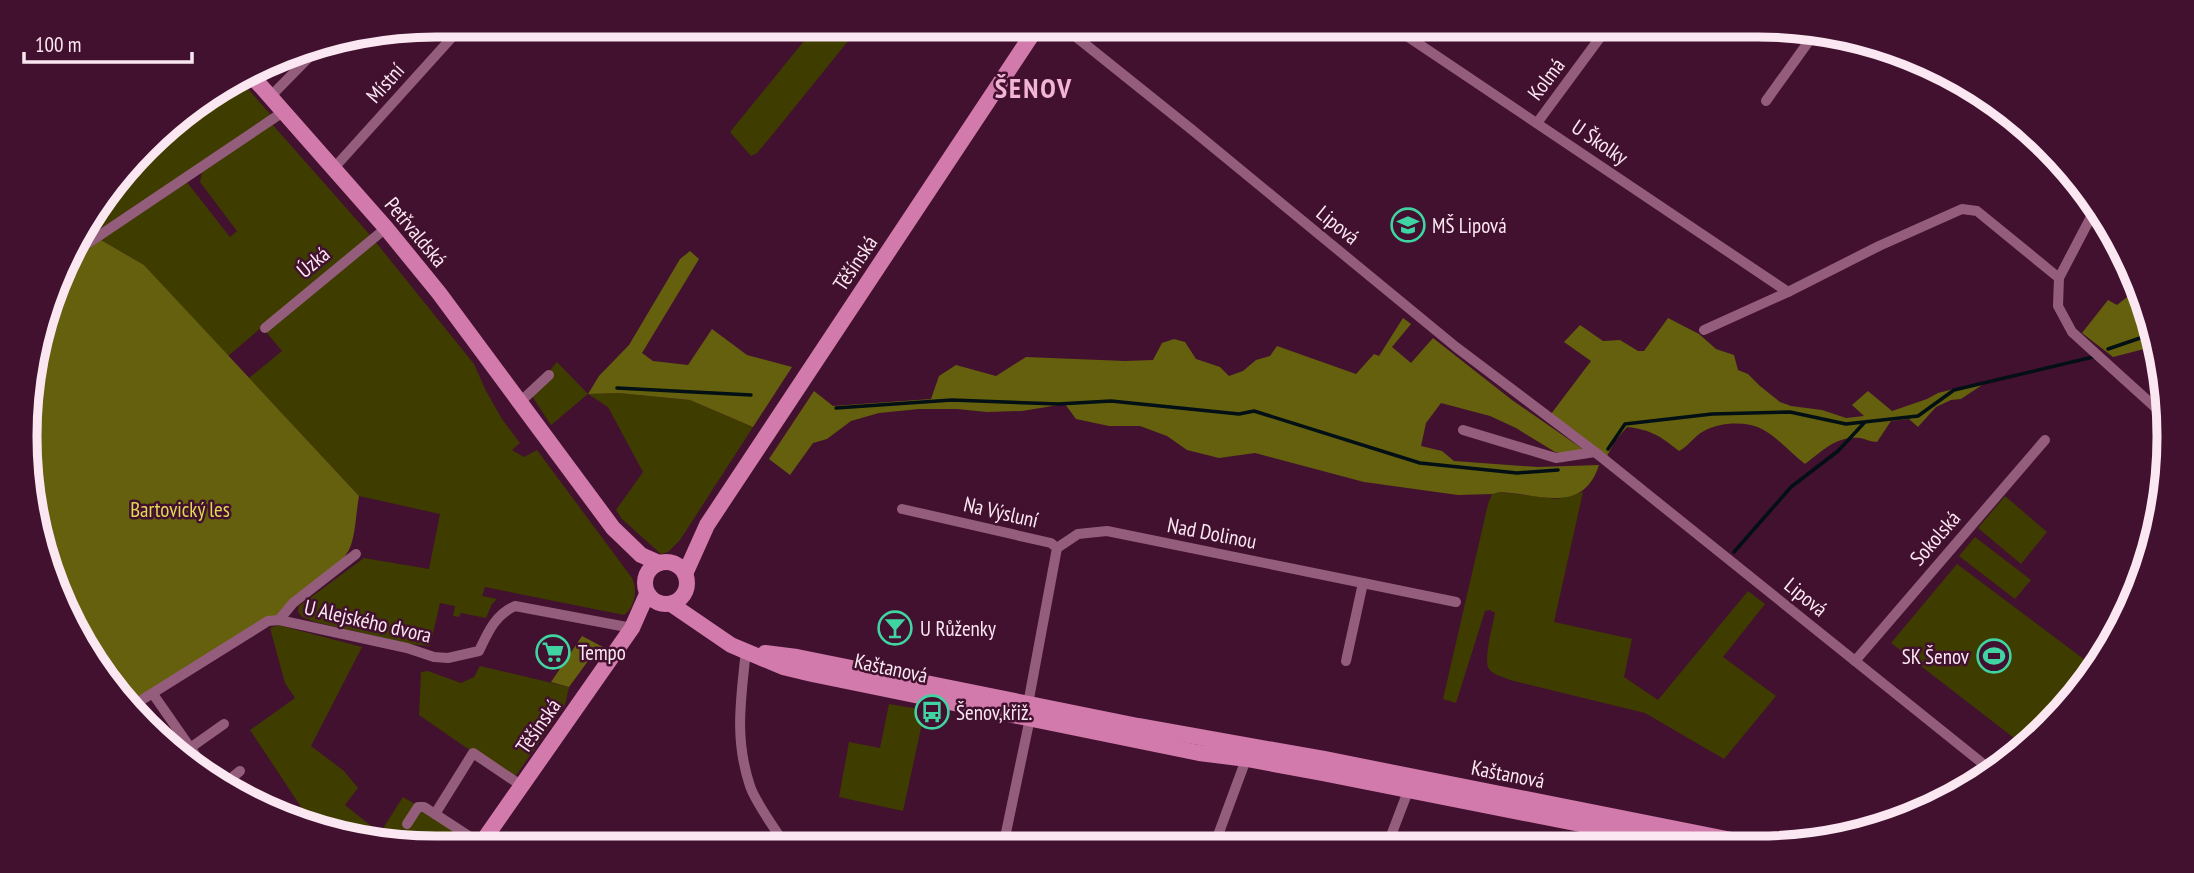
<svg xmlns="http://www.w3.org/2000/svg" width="2194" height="873" font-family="'PT Sans Narrow',sans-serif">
  <rect width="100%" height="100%" fill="#41112f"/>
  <g fill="#3f3c00">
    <polygon points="817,25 861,25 773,134 757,153 751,156 730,132"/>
    <polygon points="242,82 271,115 199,165 75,245 80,231 165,126"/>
    <polygon points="272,124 370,235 228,356 144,265 101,240 186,181 230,237 237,231 200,182 202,172"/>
    <path d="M374,240L474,364L486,391L502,419L520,443L512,450L524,457L537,450L632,578C638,590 635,607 624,615L485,587L482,596L497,599L492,604L486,618L461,613L459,617L453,616L455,606L440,603L430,646L410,644L315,622L302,617L298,612L299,606L364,558L429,569L440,514L359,496L249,378L282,351L266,332Z"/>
    <polygon points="557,362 588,394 618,393 690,400 753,427 680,540 668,552 661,554 622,519 616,510 643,472 608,407 588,394 551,425 528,390 542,380"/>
    <path d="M1500,492L1557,499L1583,492L1554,622L1632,639L1624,677L1658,700L1748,591L1765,604L1723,657L1776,696L1724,759L1645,713L1510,680C1504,677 1493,675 1489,669C1483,662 1493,624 1495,613L1490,610L1485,611L1456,703L1443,699L1488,504L1492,494Z"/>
    <polygon points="2005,496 2047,532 2021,564 1978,528"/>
    <polygon points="1975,537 2031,580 2015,599 1959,556"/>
    <polygon points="1957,564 2097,669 2027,748 1891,643"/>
    <polygon points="278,625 362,647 311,746 344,771 358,788 345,805 380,833 403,797 471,837 463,848 437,848 315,828 250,730 295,698 285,683 270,628"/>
    <polygon points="480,666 569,687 565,705 513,780 419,715 421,672 428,671 461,683 474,677"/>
    <polygon points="889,704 925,710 903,811 839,797 849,742 880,748"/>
  </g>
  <g fill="#65600d">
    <path d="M101,240L144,265L359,496C356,512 356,530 351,545C339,579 289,586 279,620L133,706L94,665L33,517L28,382L69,263Z"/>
    <polygon points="690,251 699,259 642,353 653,361 688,365 712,329 747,355 792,367 753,427 690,400 618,393 588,394 599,376 629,345 680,259"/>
    <polygon points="2136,290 2152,347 2113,357 2082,333 2108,300 2117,305"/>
    <path d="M1403,318L1411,324L1392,347L1411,363L1433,338L1512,400L1584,450L1565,454L1555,452L1516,428L1490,416L1441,403L1426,423L1421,446L1442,451L1454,461L1538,467L1599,465C1583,515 1539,494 1500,492L1492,494L1458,495L1364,482L1255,453L1219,458L1187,450L1167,436L1140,426H1109L1076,419L1065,404L1022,411L987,412L957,409H919L879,413L851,421L827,439L813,443L790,475L769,459L814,391L833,406L931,399L939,376L956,365L996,376L1026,357L1125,361L1153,360L1162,343L1174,339L1185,342L1196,359L1220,367L1229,376L1243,371L1256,360L1270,356L1277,346L1356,374L1374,354L1379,356Z"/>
    <path d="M1668,318L1699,334L1716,349L1734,355L1738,370L1748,374L1760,386L1780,402L1791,406L1822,410L1846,418L1864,416L1852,405L1868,391L1892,411L1927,399L1938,393L1978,383L1982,385L1961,399L1951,400L1936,407L1918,427L1909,419L1891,421L1877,442C1871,442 1866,439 1860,438C1837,435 1822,451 1805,464C1791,453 1777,437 1762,429C1746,421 1720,422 1704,431C1694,436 1689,446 1679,451C1660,436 1652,430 1627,427L1615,441L1606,458L1551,414L1591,361L1564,342L1580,325L1603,341L1620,340L1638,351H1644Z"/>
    <polygon points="582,636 603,647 588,661 569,687 551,682"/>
  </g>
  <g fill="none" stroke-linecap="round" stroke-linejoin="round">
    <g stroke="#020f15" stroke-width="3.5">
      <polyline points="2108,349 2149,335"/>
      <polyline points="617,388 751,395"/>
      <polyline points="836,408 952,400 1058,404 1111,401 1239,414 1254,411 1420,463 1517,473 1558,470"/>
      <polyline points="1608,449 1625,424 1712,414 1790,412 1846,424 1918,416 1954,390 2093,357"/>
      <polyline points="1734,552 1791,487 1838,451 1864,423"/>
    </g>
    <g stroke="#935d7b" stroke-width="10">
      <polyline points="1060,24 1191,129 1456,347 1595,452 1992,771"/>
      <polyline points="1389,24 1788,292 1879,246 1962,209 1977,211 2059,278"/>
      <polyline points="270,97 323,43"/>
      <polyline points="1766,101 1814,34"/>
      <polyline points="1537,123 1610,24"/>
      <polyline points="334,168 464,24"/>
      <polyline points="2094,211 2059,278 2058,306 2072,332 2167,418"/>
      <polyline points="72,254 283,112"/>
      <polyline points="265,328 386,228"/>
      <polyline points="1704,330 1788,292"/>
      <polyline points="519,403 549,375"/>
      <polyline points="1463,430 1556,458 1595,452"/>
      <polyline points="902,509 1051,543 1057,548 1028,704 1030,718 1003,847"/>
      <polyline points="1057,548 1078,534 1107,531 1363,583"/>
      <polyline points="279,620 293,603 356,554"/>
      <path d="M746,650C741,699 734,738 750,786C756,804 777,831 787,848"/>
      <polyline points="1346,661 1363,583 1456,602"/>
      <polyline points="1855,661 2045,440"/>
      <polyline points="153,694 210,776"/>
      <path d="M132,706L268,621L279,620L407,648L434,657L448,658L479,651C488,632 495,615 515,606L632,628"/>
      <polyline points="190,748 224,724"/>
      <polyline points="224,784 240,771"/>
      <polyline points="407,824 418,807 424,807 435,814"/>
      <polyline points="488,834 496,848"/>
      <polyline points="481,844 435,814 473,753 522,786"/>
      <polyline points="1214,846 1248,754"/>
      <polyline points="1387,846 1410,786"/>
    </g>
    <g stroke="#d17aab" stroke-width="16">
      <polyline points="252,76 386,228 439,293 613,528 641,555 659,563"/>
      <circle cx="666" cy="583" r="21"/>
      <polyline points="685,574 707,525 1039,24"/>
      <polyline points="671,604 731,645 783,667 812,674 1199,753 1247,759 1322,773 1687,845"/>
      <polyline points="765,653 797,657 1138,726 1324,759 1757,845"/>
      <polyline points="478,848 632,628 647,594"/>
    </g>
  </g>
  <defs>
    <symbol id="school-ring" viewBox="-11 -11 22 22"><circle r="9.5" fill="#41112f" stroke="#40d4a2" stroke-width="1.5"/><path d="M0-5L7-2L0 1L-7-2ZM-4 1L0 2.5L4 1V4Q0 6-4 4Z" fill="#40d4a2"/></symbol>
    <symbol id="bar-ring" viewBox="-11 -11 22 22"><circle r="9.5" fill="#41112f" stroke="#40d4a2" stroke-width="1.5"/><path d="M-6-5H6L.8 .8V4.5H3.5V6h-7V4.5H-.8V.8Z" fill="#40d4a2"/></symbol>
    <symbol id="supermarket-ring" viewBox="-11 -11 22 22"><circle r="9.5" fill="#41112f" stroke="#40d4a2" stroke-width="1.5"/><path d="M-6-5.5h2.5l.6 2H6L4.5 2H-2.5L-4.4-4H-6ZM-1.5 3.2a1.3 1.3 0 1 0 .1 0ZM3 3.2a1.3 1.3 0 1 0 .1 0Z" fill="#40d4a2"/></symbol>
    <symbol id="stadium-ring" viewBox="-11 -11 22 22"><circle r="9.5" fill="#41112f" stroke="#40d4a2" stroke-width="1.5"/><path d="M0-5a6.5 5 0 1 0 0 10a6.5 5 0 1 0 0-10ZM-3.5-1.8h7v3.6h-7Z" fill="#40d4a2"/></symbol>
    <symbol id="bus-ring" viewBox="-11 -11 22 22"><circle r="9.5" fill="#41112f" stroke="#40d4a2" stroke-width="1.5"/><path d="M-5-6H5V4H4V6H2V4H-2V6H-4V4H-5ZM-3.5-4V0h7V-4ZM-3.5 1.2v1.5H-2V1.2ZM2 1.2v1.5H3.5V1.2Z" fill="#40d4a2"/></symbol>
  </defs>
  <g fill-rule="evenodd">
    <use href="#school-ring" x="1389" y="206" width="38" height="38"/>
    <use href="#bar-ring" x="876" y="609" width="38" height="38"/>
    <use href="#supermarket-ring" x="534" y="633" width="38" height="38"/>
    <use href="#stadium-ring" x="1975" y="637" width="38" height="38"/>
    <use href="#bus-ring" x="913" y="693" width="38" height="38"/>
  </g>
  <g text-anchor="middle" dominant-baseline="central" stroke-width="5" stroke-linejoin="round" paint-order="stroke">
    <g font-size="21" fill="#fbe7f1" stroke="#41112f">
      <text transform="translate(1546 79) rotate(-53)">Kolmá</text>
      <text transform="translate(385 83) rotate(-48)">Místní</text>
      <text transform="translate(1600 142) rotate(34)">U Školky</text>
      <text transform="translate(1338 225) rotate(39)">Lipová</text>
      <text transform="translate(416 232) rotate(50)">Petřvaldská</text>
      <text transform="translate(313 262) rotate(-40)">Úzká</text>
      <text transform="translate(855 263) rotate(-56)">Těšínská</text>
      <text transform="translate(1001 512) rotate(13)">Na Výsluní</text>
      <text transform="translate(1212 533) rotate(11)">Nad Dolinou</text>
      <text transform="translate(1935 538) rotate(-49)">Sokolská</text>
      <text transform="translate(1806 597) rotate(39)">Lipová</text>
      <text transform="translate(368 621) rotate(13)">U Alejského dvora</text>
      <text transform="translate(891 668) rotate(12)">Kaštanová</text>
      <text transform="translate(538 726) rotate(-55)">Těšínská</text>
      <text transform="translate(1508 774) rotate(11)">Kaštanová</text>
    </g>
    <g font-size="21" fill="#fbe7f1" stroke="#41112f" text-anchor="start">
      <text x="1432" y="225">MŠ Lipová</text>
      <text x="920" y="628">U Růženky</text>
      <text x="578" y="652">Tempo</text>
      <text x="1969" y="656" text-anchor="end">SK Šenov</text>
      <text x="956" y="712">Šenov,křiž.</text>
    </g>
    <g font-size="21" fill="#e1d854" stroke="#41112f">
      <text x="180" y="509">Bartovický les</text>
    </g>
    <g font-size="28" font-weight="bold" letter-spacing="2" fill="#f3b4d5" stroke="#41112f">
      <text x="1034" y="87">ŠENOV</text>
    </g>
  </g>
  <path d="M0 0H2194V873H0ZM436 37H1758A399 399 0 0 1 2157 436V437A399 399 0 0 1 1758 836H436A399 399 0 0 1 37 437V436A399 399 0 0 1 436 37Z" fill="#41112f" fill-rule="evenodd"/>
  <path fill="none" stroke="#fbe7f1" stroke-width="9" d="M436 37H1758A399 399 0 0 1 2157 436V437A399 399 0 0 1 1758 836H436A399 399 0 0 1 37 437V436A399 399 0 0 1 436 37Z"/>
  <path d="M24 52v10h168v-10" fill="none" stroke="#fbe7f1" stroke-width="3.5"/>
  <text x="35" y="52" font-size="21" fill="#fbe7f1" stroke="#41112f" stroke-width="5" paint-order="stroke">100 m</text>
</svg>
